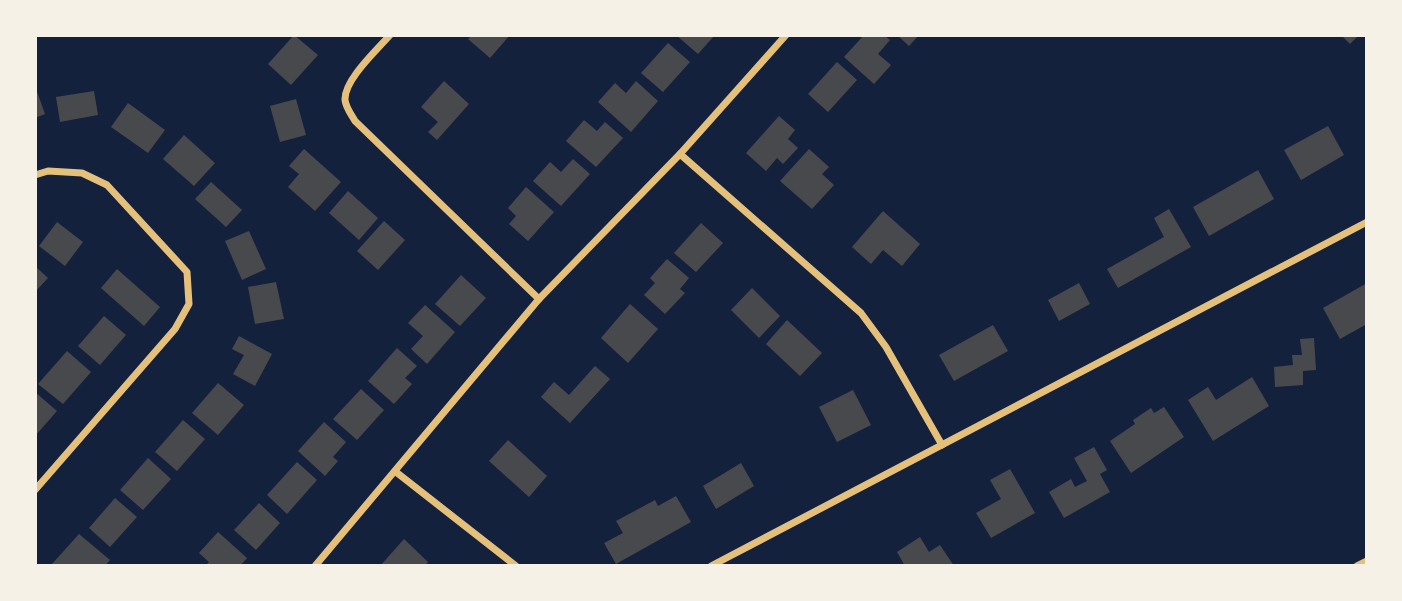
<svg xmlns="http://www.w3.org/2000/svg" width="1402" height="601" font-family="'PT Sans Narrow',sans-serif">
  <rect width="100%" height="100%" fill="#14213d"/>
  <g fill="#48494c">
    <polygon points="294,35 318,55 291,85 268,64"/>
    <polygon points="472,35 510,35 490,58 468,39"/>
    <polygon points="676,35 715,35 698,54"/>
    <polygon points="864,35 884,35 890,40 878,54 891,65 874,84 844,57"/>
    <polygon points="897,35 919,35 909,46"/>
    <polygon points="1341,35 1359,35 1350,44"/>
    <polygon points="668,43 690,62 663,92 641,73"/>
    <polygon points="837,62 857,80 828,112 808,94"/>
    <polygon points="444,81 469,104 437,140 428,132 438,122 421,107"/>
    <polygon points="636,81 658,101 631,132 598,102 615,83 626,93"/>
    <polygon points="35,86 45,114 35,118"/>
    <polygon points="94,91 98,115 60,122 56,97"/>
    <polygon points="296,99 306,135 280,142 270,106"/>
    <polygon points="128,103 165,130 148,153 111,127"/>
    <polygon points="779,116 795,130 788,139 798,148 783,164 777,158 766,171 746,153"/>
    <polygon points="584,120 597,131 605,122 623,138 596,167 566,141"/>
    <polygon points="1328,126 1344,155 1301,180 1284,150"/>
    <polygon points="184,135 215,163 194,186 163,159"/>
    <polygon points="304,149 341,182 315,211 288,187 299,174 289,166"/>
    <polygon points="809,149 829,167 822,174 834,185 812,209 780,181"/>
    <polygon points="573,159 590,174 561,206 533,181 550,162 561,172"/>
    <polygon points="1258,170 1274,199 1209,236 1193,207"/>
    <polygon points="211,182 242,210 226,227 195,199"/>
    <polygon points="526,187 554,212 528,241 509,224 516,216 508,208"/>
    <polygon points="348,191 378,218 359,240 329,213"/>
    <polygon points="1169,209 1191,247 1118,288 1107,269 1164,237 1154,218"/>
    <polygon points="883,211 920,244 902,266 883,250 871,264 852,247"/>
    <polygon points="384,221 405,240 378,270 357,251"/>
    <polygon points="57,222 83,242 65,266 39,246"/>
    <polygon points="701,223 723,243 696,272 674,253"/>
    <polygon points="249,231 266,269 242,280 225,241"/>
    <polygon points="667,259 689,278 680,289 685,293 665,314 644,295 655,283 650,278"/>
    <polygon points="35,266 48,278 35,292"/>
    <polygon points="117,269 160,307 144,326 101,288"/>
    <polygon points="461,275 486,298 460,326 435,304"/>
    <polygon points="276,282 284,319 255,324 248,287"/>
    <polygon points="1079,283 1090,304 1059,321 1048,300"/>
    <polygon points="1367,283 1367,324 1340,339 1323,308"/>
    <polygon points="752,288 780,316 759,338 731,310"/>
    <polygon points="630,304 658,329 628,363 601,338"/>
    <polygon points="425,305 455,332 427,364 411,349 423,336 408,323"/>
    <polygon points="104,316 126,335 100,365 78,346"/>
    <polygon points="787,320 822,353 800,376 766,344"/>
    <polygon points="993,325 1008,351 954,381 939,355"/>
    <polygon points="239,336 272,354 255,386 233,374 244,355 232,349"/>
    <polygon points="1314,338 1316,370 1303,371 1303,385 1275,387 1274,367 1293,365 1292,355 1302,355 1300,339"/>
    <polygon points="397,348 417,366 405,378 412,384 394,404 368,381"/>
    <polygon points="67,351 91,372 63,404 38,384"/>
    <polygon points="595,366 610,379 570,423 541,397 554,382 569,395"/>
    <polygon points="1252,377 1269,406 1213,441 1188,400 1208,387 1216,400"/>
    <polygon points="218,383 244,405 218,435 192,413"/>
    <polygon points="361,389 384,410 357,440 333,419"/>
    <polygon points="853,390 871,425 837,442 819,407"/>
    <polygon points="35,392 57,411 35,436"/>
    <polygon points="1164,407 1184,437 1131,473 1110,441 1135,424 1133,420 1151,408 1154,413"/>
    <polygon points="183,420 205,439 177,471 155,452"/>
    <polygon points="324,422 346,442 333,457 338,461 325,476 298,451"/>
    <polygon points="508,440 547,476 529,497 489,461"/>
    <polygon points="1094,447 1107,470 1100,474 1110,492 1064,518 1049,492 1071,479 1075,487 1087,481 1074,458"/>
    <polygon points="148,458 171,479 143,510 120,490"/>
    <polygon points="297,462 317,480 287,514 267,495"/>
    <polygon points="741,463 754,486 716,509 703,486"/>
    <polygon points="1010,469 1035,513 991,538 976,513 1001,499 990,480"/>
    <polygon points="676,496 691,522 616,564 604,543 623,533 616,521 655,500 658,506"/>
    <polygon points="115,498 137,517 110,547 89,528"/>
    <polygon points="259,503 280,523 256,550 234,530"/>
    <polygon points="218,532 247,558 240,566 205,566 209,562 199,553"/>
    <polygon points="79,534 110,560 105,566 52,564"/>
    <polygon points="920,537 929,552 940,545 954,566 905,566 897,552"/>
    <polygon points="404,539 428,562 425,566 382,566 381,565"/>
  </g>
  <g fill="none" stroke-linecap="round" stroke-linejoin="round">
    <g stroke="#e5c07b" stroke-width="7">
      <path d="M390,35C377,50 344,80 345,100C346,108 351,114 355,121L539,299"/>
      <polyline points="680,154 861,313 886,347 942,445"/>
      <polyline points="35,175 48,171 82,173 107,185 187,272 189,304 175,329 35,490"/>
      <polyline points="396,472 516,566"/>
      <polyline points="315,566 539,299 680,154 786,35"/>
      <polyline points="711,566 1367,222"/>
      <polyline points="1357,566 1367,561"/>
    </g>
  </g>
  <rect width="1402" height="601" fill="none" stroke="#f6f1e7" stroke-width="74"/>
</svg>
